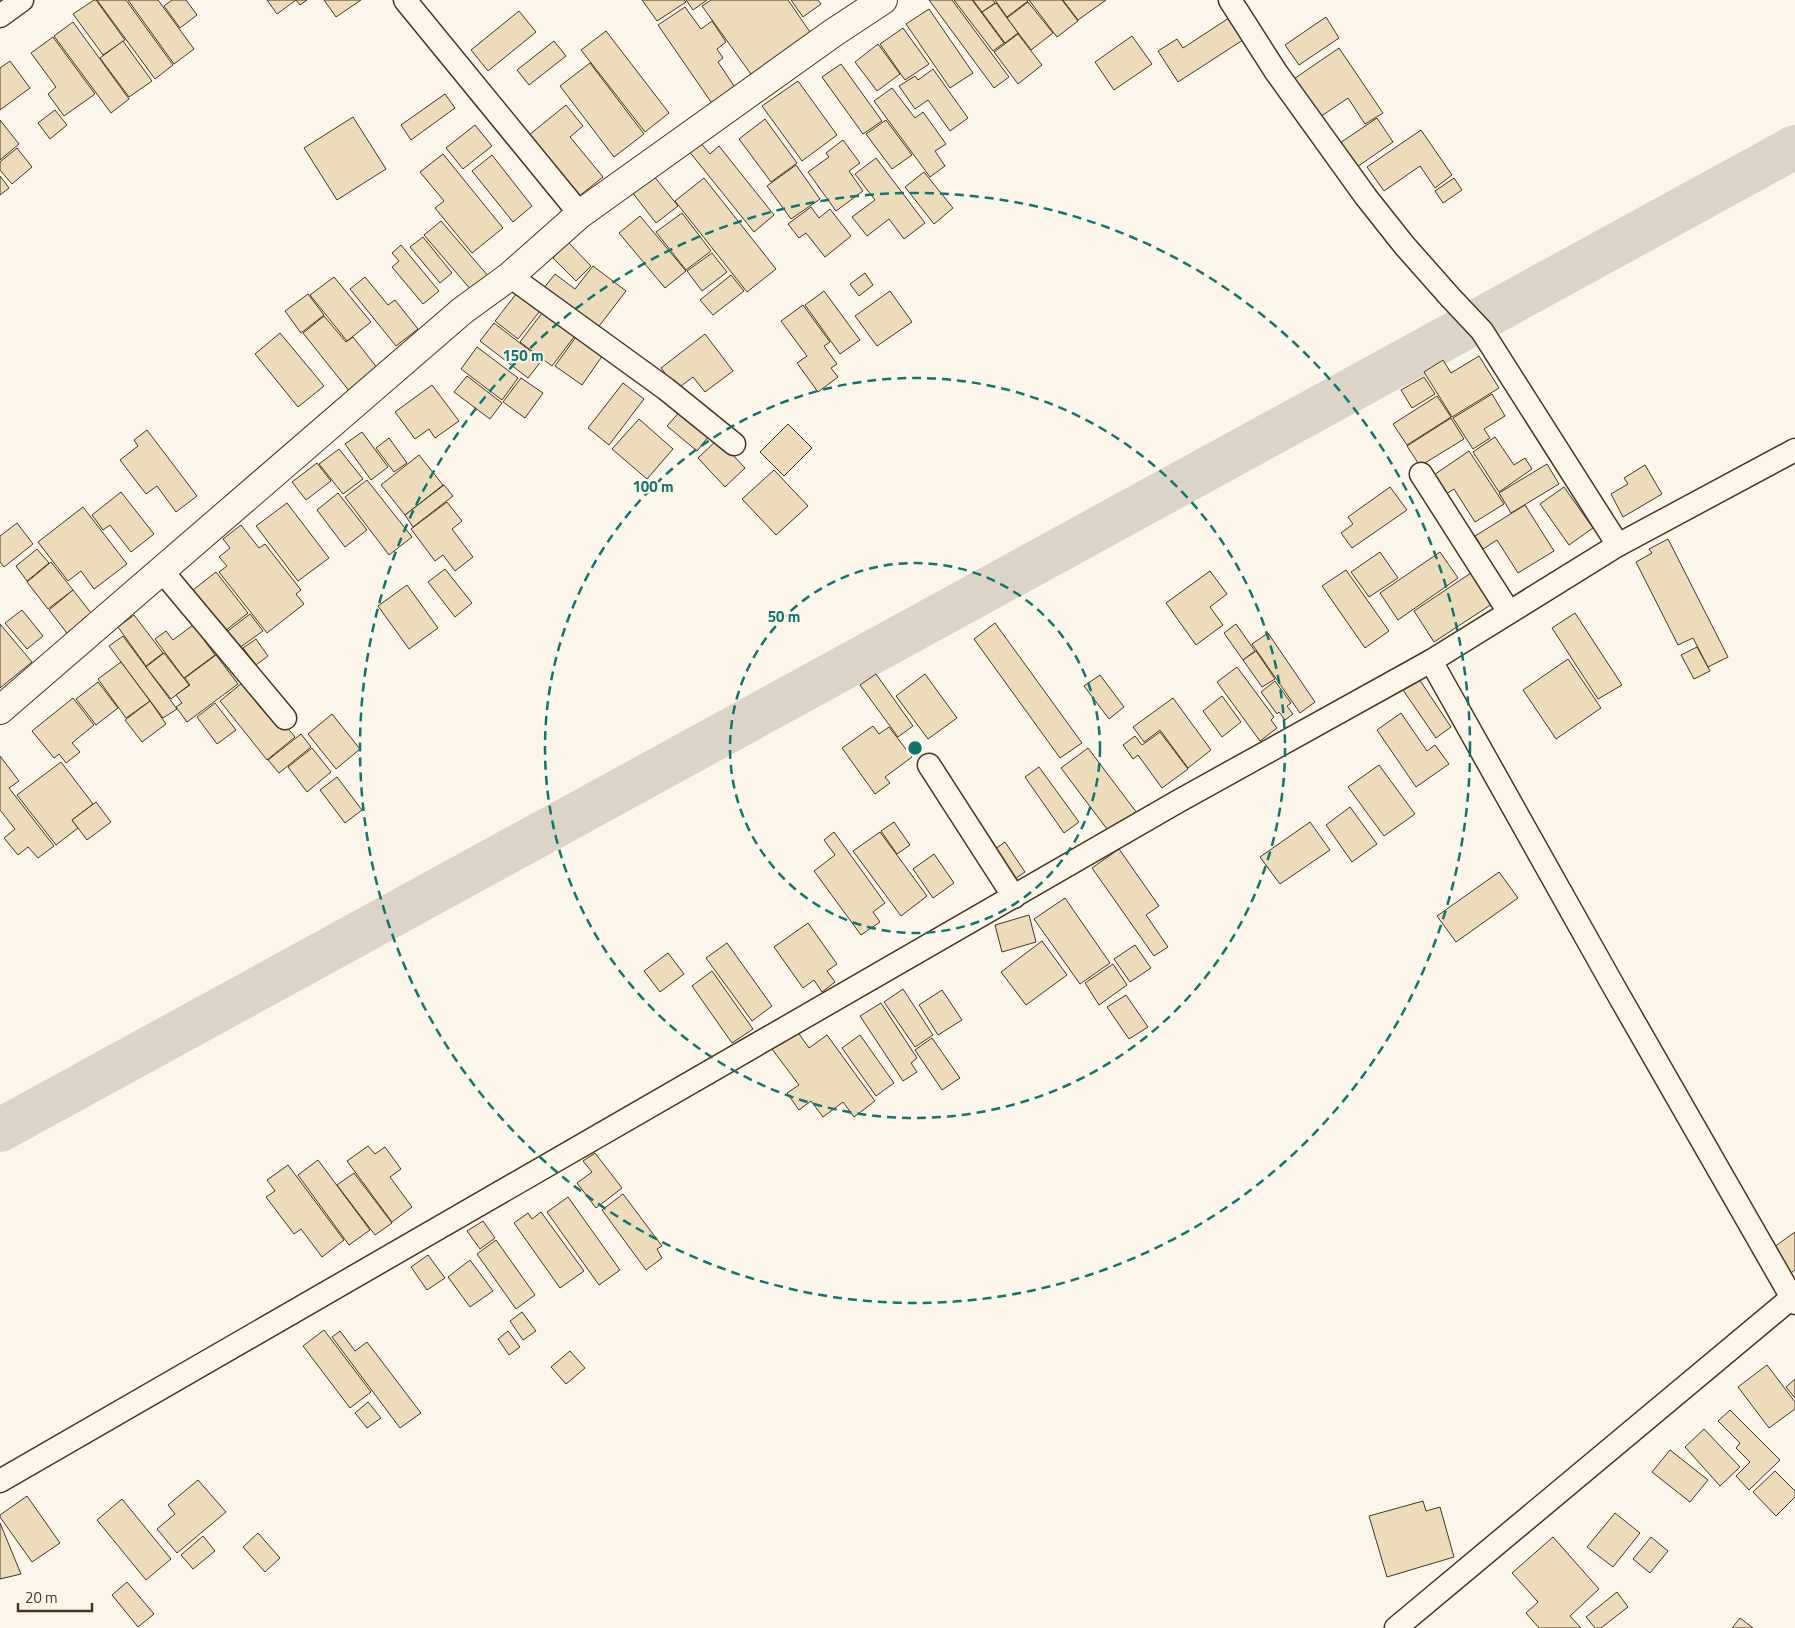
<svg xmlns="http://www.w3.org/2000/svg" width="1795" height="1628" font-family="'Titillium Web',sans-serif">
  <rect width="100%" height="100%" fill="#fbf6e9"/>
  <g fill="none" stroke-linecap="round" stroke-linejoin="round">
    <polyline stroke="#dcd4c6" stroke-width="44" points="0,1130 1795,147"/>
  </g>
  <g fill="#ecdcbc" stroke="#4a3520">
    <polygon points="94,0 96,0 125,40 103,55 73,14"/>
    <polygon points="97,0 126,0 173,65 155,79"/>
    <polygon points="128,0 158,0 194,49 174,64"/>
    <polygon points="172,0 186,0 197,15 180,28 164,6"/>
    <polygon points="267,0 307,0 300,5 296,0 277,14"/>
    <polygon points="324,0 361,0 336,17"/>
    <polygon points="642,0 684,0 686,2 657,21"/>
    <polygon points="686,0 707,0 693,10"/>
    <polygon points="711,0 788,0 812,35 753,77 702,6"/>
    <polygon points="791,0 818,0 821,4 803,17"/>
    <polygon points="929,0 952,0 1009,77 994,88"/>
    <polygon points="954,0 972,0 1004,43 993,51"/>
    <polygon points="973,0 993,0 995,3 982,12"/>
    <polygon points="995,0 1028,0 1028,1 1007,17"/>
    <polygon points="1029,0 1062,0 1078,21 1057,37"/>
    <polygon points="1063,0 1106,0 1078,20"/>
    <polygon points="1028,2 1053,33 1031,50 1007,18"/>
    <polygon points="996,3 1018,33 1005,43 982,12"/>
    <polygon points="685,7 701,29 712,21 726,42 717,49 723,58 718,62 736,89 713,105 658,25"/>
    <polygon points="929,9 973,73 950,88 906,24"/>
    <polygon points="519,11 536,32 488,71 471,50"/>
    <polygon points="1232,16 1246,38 1178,82 1158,51 1177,39 1183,48"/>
    <polygon points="1326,17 1339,38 1299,65 1285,45"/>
    <polygon points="73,22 129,99 111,113 54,36"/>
    <polygon points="903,28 929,64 905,80 880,44"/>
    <polygon points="606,31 669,113 645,132 581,50"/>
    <polygon points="1018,34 1042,65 1018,84 994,52"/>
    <polygon points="1132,36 1152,64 1114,90 1095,62"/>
    <polygon points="53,37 95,94 64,116 48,94 56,87 31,53"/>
    <polygon points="123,41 152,81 129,97 100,58"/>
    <polygon points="554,41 566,56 529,85 517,70"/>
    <polygon points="878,44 900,74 877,91 855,62"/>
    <polygon points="1339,48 1383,113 1365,124 1348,98 1314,121 1288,83"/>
    <polygon points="10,61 30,88 0,110 0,68"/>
    <polygon points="590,63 644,134 614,157 560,86"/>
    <polygon points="841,64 882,121 863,134 822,77"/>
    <polygon points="933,69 968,118 950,131 928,100 915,109 899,86 915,76 918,80"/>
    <polygon points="798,81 837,135 802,161 762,106"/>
    <polygon points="892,88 915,118 923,112 946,144 935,151 945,166 930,177 874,101"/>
    <polygon points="445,94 455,108 411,140 401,125"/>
    <polygon points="566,105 583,126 570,137 603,177 578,197 529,135"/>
    <polygon points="55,110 67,125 50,139 38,123"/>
    <polygon points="353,117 386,169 337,200 304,148"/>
    <polygon points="1377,118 1393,142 1357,167 1340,143"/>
    <polygon points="765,119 797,163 771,182 739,139"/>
    <polygon points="0,120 19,144 0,160"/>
    <polygon points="886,120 912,155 892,169 866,134"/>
    <polygon points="475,125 492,146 463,169 446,148"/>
    <polygon points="1421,130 1452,175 1435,188 1420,166 1384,191 1367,167"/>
    <polygon points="843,140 860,163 849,171 863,191 836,211 808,172 829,157 826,153"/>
    <polygon points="699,141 710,154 719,146 774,215 754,232 688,150"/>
    <polygon points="17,148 32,167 12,184 0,170 0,162"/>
    <polygon points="443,154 503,228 472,253 435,208 444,201 420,172"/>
    <polygon points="492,155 532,206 513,222 472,171"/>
    <polygon points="876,158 925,223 904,239 889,219 867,236 852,217 875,200 855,174"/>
    <polygon points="796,165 820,199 791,219 767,186"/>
    <polygon points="924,172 953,208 934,224 905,187"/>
    <polygon points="653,175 678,206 656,223 632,192"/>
    <polygon points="0,176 9,188 0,195"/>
    <polygon points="704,178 776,269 747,292 675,201"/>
    <polygon points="1454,178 1462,190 1443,203 1435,191"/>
    <polygon points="811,207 819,218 830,209 851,236 825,257 806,233 799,238 788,224"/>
    <polygon points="682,213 711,251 686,270 656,232"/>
    <polygon points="640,216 686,271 665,288 619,233"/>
    <polygon points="441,221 489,277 472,291 424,235"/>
    <polygon points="423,237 452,273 440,283 410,247"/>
    <polygon points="568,242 591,266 576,281 553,258"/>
    <polygon points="401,245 439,291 423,304 392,267 399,261 392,253"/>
    <polygon points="712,253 727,272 702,291 687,271"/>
    <polygon points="593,266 626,291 593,334 540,293 555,274 575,289"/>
    <polygon points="865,273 873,285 859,296 850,284"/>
    <polygon points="731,275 744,291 713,315 700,300"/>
    <polygon points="334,277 371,322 347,341 310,295"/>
    <polygon points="365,277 388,305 395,300 418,329 396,346 350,289"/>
    <polygon points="520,289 543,307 518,339 495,321"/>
    <polygon points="824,291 860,340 840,354 805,305"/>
    <polygon points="890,291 912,322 877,346 855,316"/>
    <polygon points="308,294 324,315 301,333 285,311"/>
    <polygon points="803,305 830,342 824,346 837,364 831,368 838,377 818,392 797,363 807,356 781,321"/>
    <polygon points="545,309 577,333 552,366 520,342"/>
    <polygon points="324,316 346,342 353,337 378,369 350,392 303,333"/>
    <polygon points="494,323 542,360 528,378 480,341"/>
    <polygon points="280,333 324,386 298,407 255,354"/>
    <polygon points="578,334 605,352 582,385 555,366"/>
    <polygon points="705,334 733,371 705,392 693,377 677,389 661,368"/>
    <polygon points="477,347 518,378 502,400 461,369"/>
    <polygon points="1479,356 1499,388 1452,417 1424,372 1443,360 1451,373"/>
    <polygon points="467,376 502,403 490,419 454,392"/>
    <polygon points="1424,377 1435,394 1412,408 1401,390"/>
    <polygon points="521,378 543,393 525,418 503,402"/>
    <polygon points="623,383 644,399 609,445 588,428"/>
    <polygon points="432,385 459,421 435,438 429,429 415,439 395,412"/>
    <polygon points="1492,394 1505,416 1484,429 1490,438 1473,449 1453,418"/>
    <polygon points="1437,396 1451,417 1407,445 1393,424"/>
    <polygon points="683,408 712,432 697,451 667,426"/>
    <polygon points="1451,418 1464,439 1420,466 1407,446"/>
    <polygon points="639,419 673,449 647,479 612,449"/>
    <polygon points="788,424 812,448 784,476 760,452"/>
    <polygon points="147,430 197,496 176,512 157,486 146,494 120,460 138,446 134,440"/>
    <polygon points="362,432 388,467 371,480 345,444"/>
    <polygon points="1495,437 1514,465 1525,458 1532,469 1499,492 1473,452"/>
    <polygon points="389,438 407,463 394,472 376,448"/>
    <polygon points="718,439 745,468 725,487 698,458"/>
    <polygon points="339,449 363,479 343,494 319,464"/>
    <polygon points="1469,451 1504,504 1475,522 1454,489 1440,498 1428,479"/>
    <polygon points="419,455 443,485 405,515 381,485"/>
    <polygon points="317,463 331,481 306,500 292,482"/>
    <polygon points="1547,464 1559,484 1511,513 1499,493"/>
    <polygon points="1645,465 1662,494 1623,517 1611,494 1628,484 1624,478"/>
    <polygon points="774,470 808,506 776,535 742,499"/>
    <polygon points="367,480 412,537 389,555 345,497"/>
    <polygon points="444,485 453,496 413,527 405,515"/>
    <polygon points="1390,487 1407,510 1352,548 1341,533 1353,524 1348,517"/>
    <polygon points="1564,487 1593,528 1569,545 1540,504"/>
    <polygon points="121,492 154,534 131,552 110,525 103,530 92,515"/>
    <polygon points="338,493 367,530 345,547 317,510"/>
    <polygon points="447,502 462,521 452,529 473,557 455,571 443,555 435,561 411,529"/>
    <polygon points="287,503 329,558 298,581 256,526"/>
    <polygon points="1525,505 1554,551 1518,573 1497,540 1483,549 1475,536"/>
    <polygon points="83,507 127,564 94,589 81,571 68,581 38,542"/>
    <polygon points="17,523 33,544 4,567 0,562 0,536"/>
    <polygon points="241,525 259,548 265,544 301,590 296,594 304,604 267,633 219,572 227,566 219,557 230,548 223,539"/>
    <polygon points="1668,539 1728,657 1708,667 1693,638 1678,645 1636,562 1652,553 1649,549"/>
    <polygon points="37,549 49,563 27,581 16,566"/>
    <polygon points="1380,552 1398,578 1369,597 1351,572"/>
    <polygon points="1440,552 1458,578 1398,620 1380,593"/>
    <polygon points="51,562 73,590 48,609 27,582"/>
    <polygon points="445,569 472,603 455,617 428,582"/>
    <polygon points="1346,570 1389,631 1365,648 1322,586"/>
    <polygon points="1210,571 1227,594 1210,607 1223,625 1196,645 1166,603"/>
    <polygon points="216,572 248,613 225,631 193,590"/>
    <polygon points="1471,573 1492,604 1434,642 1414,611"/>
    <polygon points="407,585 438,628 409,649 378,606"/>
    <polygon points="73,590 95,618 70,637 49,610"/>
    <polygon points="22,610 43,636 27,649 5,623"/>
    <polygon points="1575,613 1622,685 1598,699 1552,628"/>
    <polygon points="250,614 263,631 232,653 220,637"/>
    <polygon points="134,615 163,653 146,666 118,627"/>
    <polygon points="995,623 1082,743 1060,758 974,639"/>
    <polygon points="0,624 32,662 0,688"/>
    <polygon points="1236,624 1255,651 1243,660 1224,633"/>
    <polygon points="193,625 215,655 184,678 155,639 166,631 173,640"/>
    <polygon points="1268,633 1315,702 1300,713 1252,644"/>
    <polygon points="123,636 177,709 163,718 109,646"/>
    <polygon points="256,639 268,656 256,665 243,648"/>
    <polygon points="1697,647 1710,671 1694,679 1681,655"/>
    <polygon points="1256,651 1275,679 1262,687 1243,660"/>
    <polygon points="164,653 189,685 171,699 146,667"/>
    <polygon points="216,655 238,684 187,722 176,707 182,703 176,695 190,685 185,678"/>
    <polygon points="1568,659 1601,708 1556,739 1523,690"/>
    <polygon points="121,662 150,701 126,718 98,679"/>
    <polygon points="1237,667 1274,717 1271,720 1277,728 1260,741 1217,682"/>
    <polygon points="876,674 913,726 898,737 860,685"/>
    <polygon points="925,674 957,718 928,739 896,696"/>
    <polygon points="1100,675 1124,707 1109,719 1084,686"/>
    <polygon points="247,679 295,737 267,760 220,701"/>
    <polygon points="1419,679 1451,727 1436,738 1403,690"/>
    <polygon points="1275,681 1291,703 1287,706 1293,714 1285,720 1279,712 1277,714 1261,692"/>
    <polygon points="98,682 118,708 96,725 76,699"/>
    <polygon points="1222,696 1241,722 1222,737 1203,711"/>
    <polygon points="73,698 94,725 72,743 80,752 66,763 59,754 54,758 32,731"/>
    <polygon points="1173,698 1211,750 1188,768 1160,730 1144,742 1133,727"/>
    <polygon points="150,701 166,724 142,742 125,720"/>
    <polygon points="215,703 236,730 217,744 197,717"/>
    <polygon points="1401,713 1427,751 1435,745 1449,764 1416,787 1377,730"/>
    <polygon points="332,714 360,749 336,769 308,734"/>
    <polygon points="873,726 879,734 889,727 912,757 885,777 890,783 875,794 842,748"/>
    <polygon points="1160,732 1188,769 1162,788 1138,755 1133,759 1123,745 1135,736 1142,745"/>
    <polygon points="301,734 311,747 279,773 268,760"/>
    <polygon points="312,748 331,772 307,792 288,767"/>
    <polygon points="1088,748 1137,813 1110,833 1061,768"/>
    <polygon points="0,756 19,781 9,788 54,846 38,858 28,847 18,855 4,838 15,829 0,810"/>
    <polygon points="61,762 93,804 72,820 78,828 56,845 17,795"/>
    <polygon points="1379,765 1415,814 1384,836 1348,787"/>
    <polygon points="1039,767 1079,822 1064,833 1025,777"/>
    <polygon points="337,777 362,810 345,823 320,790"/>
    <polygon points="96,802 111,822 87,840 72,820"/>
    <polygon points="1350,807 1377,844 1352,862 1326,825"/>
    <polygon points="894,822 910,845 897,854 881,831"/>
    <polygon points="1310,822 1330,850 1280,884 1260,857"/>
    <polygon points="834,832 885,903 873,912 880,922 861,935 814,871 835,855 824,840"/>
    <polygon points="880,832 927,896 901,916 853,851"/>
    <polygon points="1005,842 1025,872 1012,881 991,852"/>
    <polygon points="1119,849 1159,906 1146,915 1168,947 1154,956 1092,868"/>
    <polygon points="934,854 954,883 933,898 913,869"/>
    <polygon points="1499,872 1518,898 1456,942 1437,916"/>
    <polygon points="1065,898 1110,963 1080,984 1034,919"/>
    <polygon points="1029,915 1036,942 1002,952 995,925"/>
    <polygon points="808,923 837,964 827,971 835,982 822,992 814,980 803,988 774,947"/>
    <polygon points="1042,941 1067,975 1026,1005 1001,972"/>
    <polygon points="727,943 772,1006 752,1021 706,958"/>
    <polygon points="1135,945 1151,968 1130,982 1114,959"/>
    <polygon points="668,953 684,974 660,992 644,971"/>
    <polygon points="1113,964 1127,985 1099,1005 1085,983"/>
    <polygon points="712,971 753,1029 732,1043 692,986"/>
    <polygon points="903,989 933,1035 915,1047 884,1002"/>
    <polygon points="942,990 962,1020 938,1035 919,1005"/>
    <polygon points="1126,995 1148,1027 1129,1039 1107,1007"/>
    <polygon points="881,1003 917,1058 911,1063 917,1072 903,1081 860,1016"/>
    <polygon points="797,1031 809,1048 827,1035 875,1101 854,1117 843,1102 823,1117 811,1101 799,1110 787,1093 799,1085 772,1049"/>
    <polygon points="860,1035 894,1083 876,1096 842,1048"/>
    <polygon points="932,1038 960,1078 942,1090 915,1050"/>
    <polygon points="368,1146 375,1154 385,1147 401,1169 390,1177 412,1207 392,1222 347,1161"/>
    <polygon points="595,1153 622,1188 596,1208 577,1183 592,1172 583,1161"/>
    <polygon points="318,1160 370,1230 349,1245 298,1175"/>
    <polygon points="288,1165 344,1240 322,1257 301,1229 294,1234 266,1197 275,1191 267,1180"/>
    <polygon points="354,1173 392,1223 375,1235 337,1185"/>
    <polygon points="623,1194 662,1246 657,1249 662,1258 646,1270 602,1210"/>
    <polygon points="568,1197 620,1270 599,1285 547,1212"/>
    <polygon points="541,1212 584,1271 560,1288 514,1223 528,1213 532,1219"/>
    <polygon points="483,1221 495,1238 480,1249 467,1231"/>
    <polygon points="1795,1232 1795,1270 1788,1275 1770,1250"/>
    <polygon points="496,1240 535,1295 516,1309 477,1254"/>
    <polygon points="428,1255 445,1278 427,1290 411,1267"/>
    <polygon points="470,1260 493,1291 470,1307 448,1277"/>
    <polygon points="522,1312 536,1331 523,1340 510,1321"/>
    <polygon points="324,1330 371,1392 350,1408 303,1346"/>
    <polygon points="340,1331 355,1351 367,1342 421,1413 400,1428 332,1337"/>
    <polygon points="508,1331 520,1347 509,1355 498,1339"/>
    <polygon points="570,1351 585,1368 566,1384 551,1367"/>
    <polygon points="1767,1365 1795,1402 1795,1409 1769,1428 1738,1387"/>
    <polygon points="1795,1379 1795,1398 1786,1387"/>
    <polygon points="368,1402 381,1418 367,1428 355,1413"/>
    <polygon points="1730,1410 1780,1460 1749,1490 1736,1476 1750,1462 1736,1448 1740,1443 1718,1421"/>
    <polygon points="1704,1429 1740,1467 1720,1486 1685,1447"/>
    <polygon points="1670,1450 1708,1480 1690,1502 1652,1472"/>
    <polygon points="1775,1471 1795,1491 1795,1497 1776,1516 1753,1492"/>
    <polygon points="198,1480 226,1512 177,1553 157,1529 175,1514 168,1505"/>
    <polygon points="27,1496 60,1543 32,1562 0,1517 0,1515"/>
    <polygon points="122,1499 171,1559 146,1580 97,1520"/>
    <polygon points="1423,1501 1426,1511 1440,1507 1454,1557 1387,1577 1369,1516"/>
    <polygon points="1615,1513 1640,1533 1613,1567 1587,1547"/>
    <polygon points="0,1523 21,1574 0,1579"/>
    <polygon points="258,1533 280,1558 265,1572 243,1547"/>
    <polygon points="203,1536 215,1551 193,1569 181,1555"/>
    <polygon points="1553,1537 1599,1589 1570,1616 1581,1628 1539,1628 1526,1613 1538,1602 1512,1573"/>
    <polygon points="1651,1537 1668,1551 1650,1573 1633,1559"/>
    <polygon points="127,1582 154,1614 138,1627 112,1595"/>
    <polygon points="1617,1592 1628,1607 1601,1628 1595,1628 1586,1617"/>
    <polygon points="1740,1618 1753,1628 1732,1628"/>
  </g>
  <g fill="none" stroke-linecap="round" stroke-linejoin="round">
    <defs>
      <g id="street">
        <polyline points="405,0 580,214"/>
        <polyline points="1230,0 1276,72 1366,197 1404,245 1450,297 1482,331 1618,545"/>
        <polyline points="0,16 22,0"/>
        <polyline points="510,276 666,389 734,444"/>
        <polyline points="1421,474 1509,612"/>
        <polyline points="162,571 285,718"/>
        <polyline points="1431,661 1614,987 1795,1303"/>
        <polyline points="929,765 1014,897"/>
        <polyline points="0,1481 1177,802 1431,661 1618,545 1795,450"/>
        <polyline points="1396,1628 1795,1295"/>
      </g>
      <polyline id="secondary" points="0,710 462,311 510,276 580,214 833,33 883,0"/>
    </defs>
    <use href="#street" stroke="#4a3520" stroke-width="25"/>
    <use href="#secondary" stroke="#4a3520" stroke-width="30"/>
    <use href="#street" stroke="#fbf6e9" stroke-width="22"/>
    <use href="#secondary" stroke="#fbf6e9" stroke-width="28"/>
  </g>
  <g fill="none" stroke="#0f766e" stroke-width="2.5" stroke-dasharray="9 6">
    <circle cx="915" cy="748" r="185"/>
    <circle cx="915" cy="748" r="370"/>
    <circle cx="915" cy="748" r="555"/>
  </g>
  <circle cx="915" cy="748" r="8" fill="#0f766e" stroke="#fbf6e9" stroke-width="2.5"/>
  <g font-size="15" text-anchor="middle" font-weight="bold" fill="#0f766e" stroke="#fbf6e9" stroke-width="4" stroke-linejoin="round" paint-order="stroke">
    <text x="523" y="361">150 m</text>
    <text x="653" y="492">100 m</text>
    <text x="784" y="622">50 m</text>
  </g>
  <path d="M18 1603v8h74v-8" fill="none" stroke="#4a3520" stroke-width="2.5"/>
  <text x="25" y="1603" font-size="15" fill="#4a3520" stroke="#fbf6e9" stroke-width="4" paint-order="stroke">20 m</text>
</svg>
